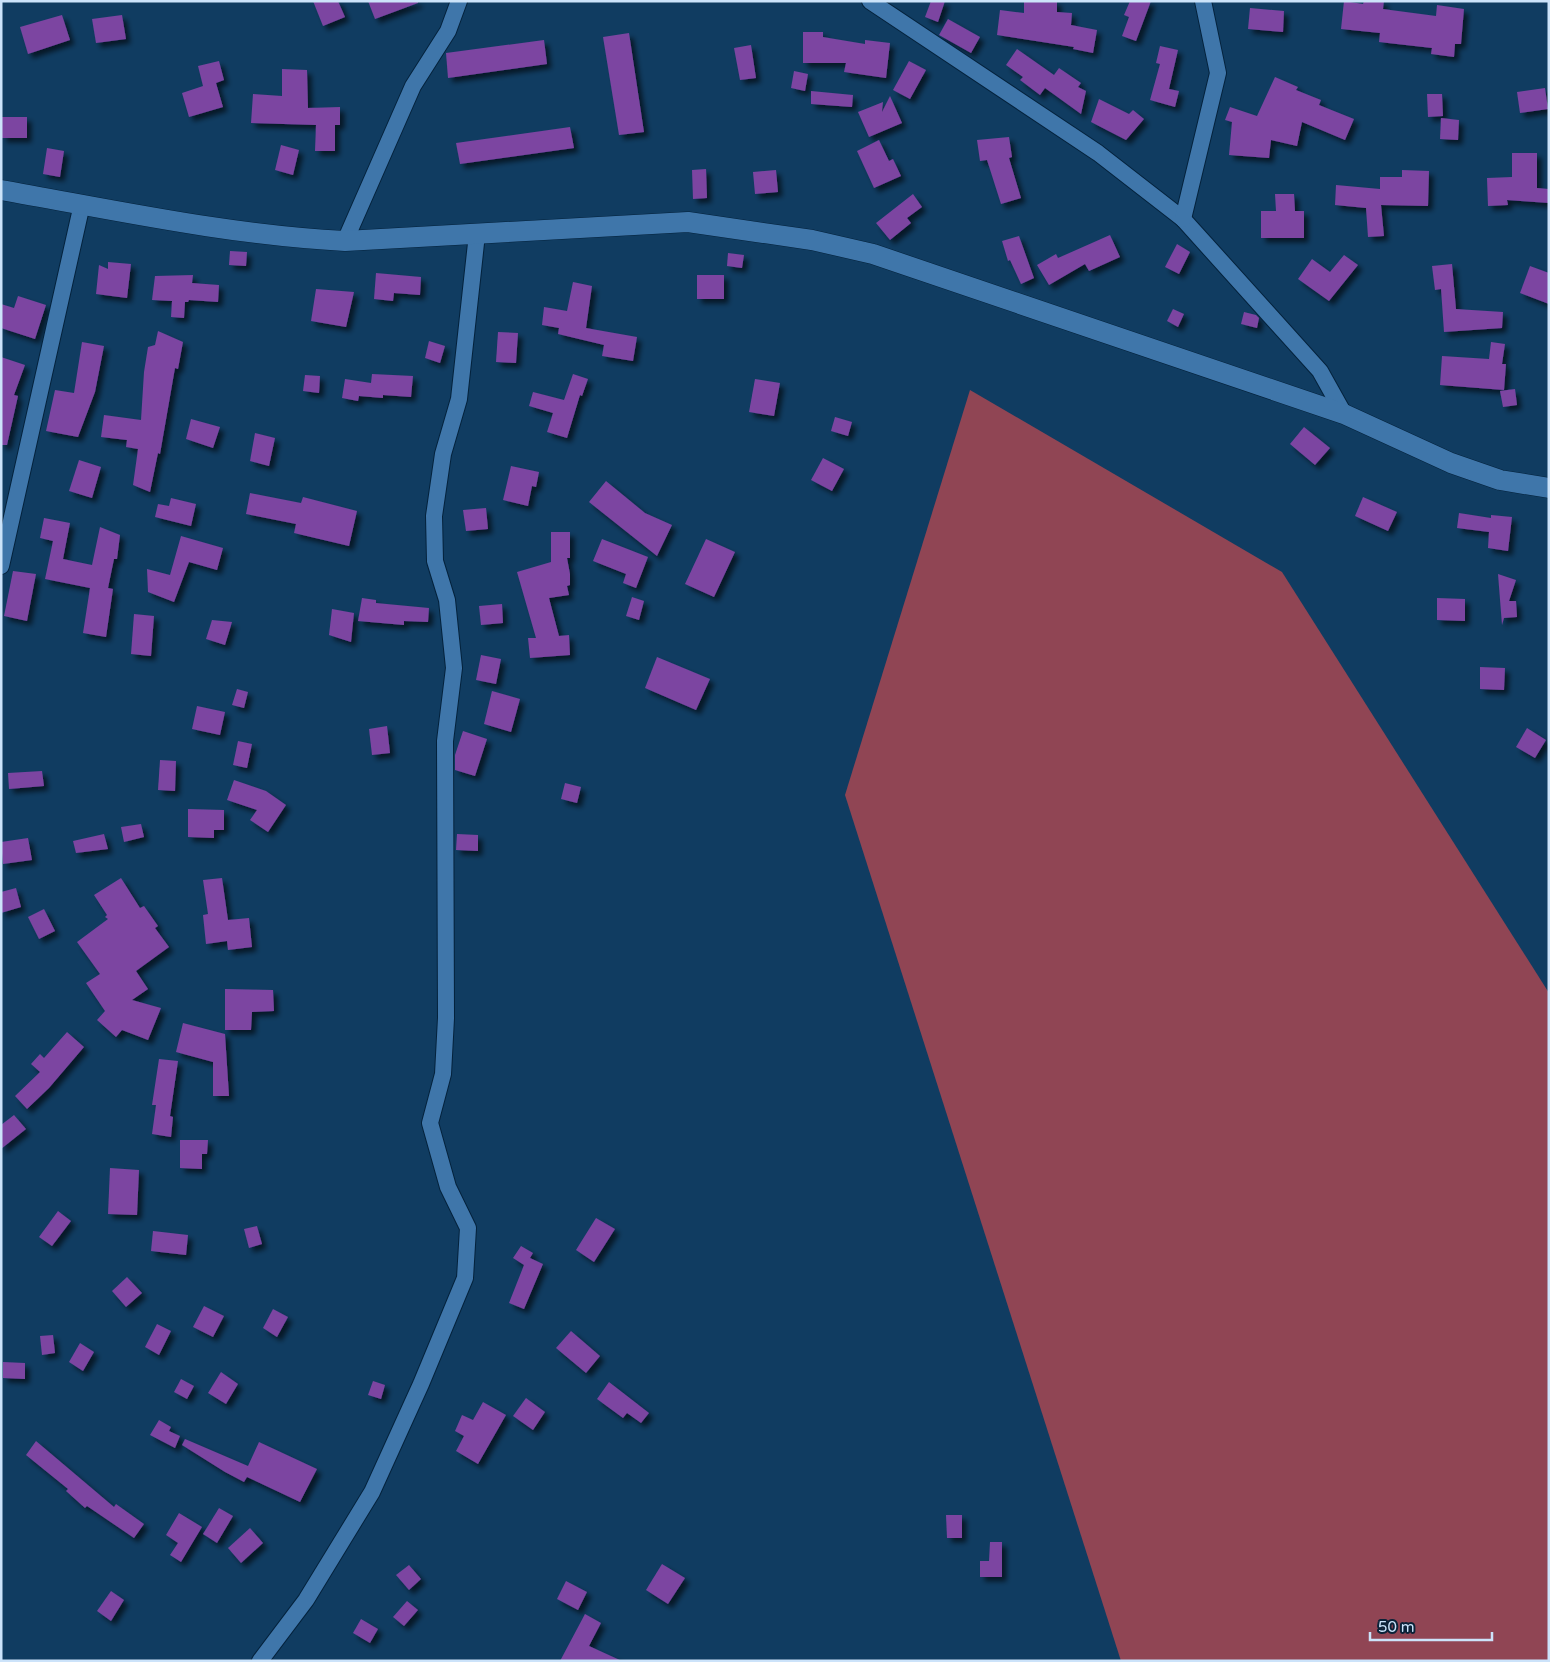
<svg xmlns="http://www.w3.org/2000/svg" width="1550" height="1662" font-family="'Varela Round',sans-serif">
  <defs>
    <filter id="shadow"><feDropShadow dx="4.5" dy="4.5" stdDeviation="2.5" flood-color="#0009"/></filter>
  </defs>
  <rect width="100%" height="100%" fill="#103c61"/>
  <polygon fill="#904554" points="970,390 1282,572 1549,993 1549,1661 1121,1661 845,795"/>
  <g fill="#7b45a1" filter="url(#shadow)">
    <polygon points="313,1 338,1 345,17 323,26"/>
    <polygon points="368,1 418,1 418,3 375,19"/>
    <polygon points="931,1 945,1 938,22 925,17"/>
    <polygon points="1024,1 1057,1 1057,12 1072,13 1071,25 1097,30 1093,53 1073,49 1074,47 997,35 1000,10 1024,13"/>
    <polygon points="1130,1 1151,1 1136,41 1122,36 1129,17 1124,15"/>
    <polygon points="1344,1 1363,4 1364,1 1384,1 1383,9 1436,16 1437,5 1464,9 1461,44 1455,44 1454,57 1431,54 1432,48 1379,42 1380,33 1341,29"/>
    <polygon points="1250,8 1284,11 1283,32 1248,29"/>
    <polygon points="62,15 70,40 28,54 20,27"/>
    <polygon points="122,15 126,39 96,43 92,19"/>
    <polygon points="948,19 980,37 971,53 939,35"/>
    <polygon points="803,32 823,32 823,37 865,44 865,40 890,43 886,78 844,72 846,63 803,63"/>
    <polygon points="629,33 644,132 619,135 603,37"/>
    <polygon points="544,40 547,64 448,78 446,53"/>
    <polygon points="751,45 756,78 740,80 734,48"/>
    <polygon points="1160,46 1178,50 1169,89 1179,91 1175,107 1150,100 1160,64 1156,63"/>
    <polygon points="1017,49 1054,75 1059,68 1081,83 1078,87 1086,91 1081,114 1045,88 1040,95 1020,80 1023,77 1006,65"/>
    <polygon points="219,61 224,80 216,83 223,107 189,117 182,93 203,86 198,66"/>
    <polygon points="909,61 926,70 910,99 893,90"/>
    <polygon points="282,69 307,70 308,108 340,107 340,125 335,125 335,151 315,151 316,125 251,123 253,94 282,96"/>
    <polygon points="794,71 808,74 805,91 791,88"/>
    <polygon points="1275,77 1298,87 1296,90 1321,100 1319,105 1354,119 1345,140 1302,122 1297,146 1271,140 1269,158 1229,155 1232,122 1225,120 1230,107 1257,116"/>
    <polygon points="1545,88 1548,109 1520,113 1517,92"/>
    <polygon points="811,91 853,95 852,107 811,104"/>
    <polygon points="1427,94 1442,94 1443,116 1428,117"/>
    <polygon points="890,96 902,123 869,137 858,112 883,102 882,112"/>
    <polygon points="1099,99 1129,114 1133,110 1144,119 1126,140 1091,122"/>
    <rect x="2" y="117" width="25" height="21"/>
    <polygon points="1441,118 1459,120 1458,140 1440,139"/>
    <polygon points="570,127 574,148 460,164 456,143"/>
    <polygon points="1009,137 1012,157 1009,158 1021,198 1001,204 987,160 980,161 977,140"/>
    <polygon points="879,140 889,161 893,159 901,176 874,188 857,151"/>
    <polygon points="281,145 299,150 293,175 275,170"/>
    <polygon points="47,148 64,151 60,177 43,174"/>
    <polygon points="1512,153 1537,153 1537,188 1549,189 1549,203 1507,200 1508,205 1488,206 1487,178 1512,177"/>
    <polygon points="706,169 707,198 693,199 692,170"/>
    <polygon points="776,170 778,192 755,194 753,172"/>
    <polygon points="1402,170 1429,171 1428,206 1381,205 1384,236 1368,237 1366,208 1335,205 1336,185 1380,189 1380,177 1402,177"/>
    <polygon points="913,194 922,207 907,218 911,223 890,240 876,223"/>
    <polygon points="1275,194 1294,194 1295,211 1304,211 1304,238 1261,238 1261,211 1276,211"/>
    <polygon points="1110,235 1120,257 1089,271 1085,264 1049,285 1037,265 1056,254 1058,258"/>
    <polygon points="1019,236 1034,278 1021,284 1010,260 1008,261 1002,241"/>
    <polygon points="1177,244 1190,252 1179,274 1165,267"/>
    <polygon points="230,251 247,252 246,266 229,265"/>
    <polygon points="728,253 744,255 742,268 727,266"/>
    <polygon points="1344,255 1358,265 1329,301 1298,279 1312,259 1330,272"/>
    <polygon points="108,262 131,264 127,298 96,294 99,265 108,269"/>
    <polygon points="1452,264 1456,309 1503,312 1502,328 1444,332 1441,289 1435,290 1432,266"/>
    <polygon points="1530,266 1549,273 1549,304 1520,293"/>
    <polygon points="376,273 421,277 420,295 394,293 393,301 374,299"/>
    <polygon points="193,275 192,283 219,285 218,302 189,300 188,302 185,302 184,318 171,317 172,301 152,300 155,276"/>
    <rect x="697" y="275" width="27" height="24"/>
    <polygon points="573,282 592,286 586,328 637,337 633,361 602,356 604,345 558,334 559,328 542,325 544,307 567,311"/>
    <polygon points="316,289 354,292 346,327 311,321"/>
    <polygon points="18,296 46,305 35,339 1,328 1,304 14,308"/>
    <polygon points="1173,309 1184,314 1178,327 1167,321"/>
    <polygon points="1244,312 1256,315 1259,318 1257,328 1241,324"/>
    <polygon points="158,331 183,342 178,369 175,368 160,454 158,453 150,492 133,485 138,449 126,447 127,440 101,437 104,415 141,420 144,372 148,347 155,345"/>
    <polygon points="498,332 518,333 516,363 496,362"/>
    <polygon points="429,341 445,346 440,363 425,358"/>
    <polygon points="82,342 104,346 95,392 78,437 46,431 55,390 74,393"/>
    <polygon points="1491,342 1505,344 1502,364 1506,364 1504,390 1440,385 1442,356 1489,359"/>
    <polygon points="1,357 25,365 14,395 18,396 7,445 1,445"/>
    <polygon points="372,374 413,376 411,397 383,395 383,398 359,396 358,401 342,398 345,379 371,383"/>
    <polygon points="573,374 588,379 582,396 580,395 567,438 547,432 553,413 529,406 533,392 564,400"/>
    <polygon points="305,375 320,376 319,393 303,391"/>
    <polygon points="755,379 780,383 774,416 749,412"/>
    <polygon points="1515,389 1517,405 1503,407 1500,391"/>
    <polygon points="835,417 852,422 848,436 831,431"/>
    <polygon points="191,419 220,427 213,448 186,439"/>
    <polygon points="1304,427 1330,448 1315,465 1290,444"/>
    <polygon points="255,433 275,438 269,466 250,461"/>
    <polygon points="823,458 844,469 832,491 811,480"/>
    <polygon points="79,460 101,467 92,498 69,491"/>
    <polygon points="511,466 539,472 536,487 532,486 528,506 503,500"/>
    <polygon points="606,481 645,513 672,525 657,556 589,502"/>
    <polygon points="250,493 301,503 303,497 357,511 349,546 294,533 296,524 246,514"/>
    <polygon points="1363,497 1397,512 1388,531 1355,516"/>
    <polygon points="171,498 196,504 191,526 155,517 158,504 169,506"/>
    <polygon points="486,508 488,529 466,531 463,510"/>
    <polygon points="1459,513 1491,518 1491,515 1512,517 1508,551 1488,548 1489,532 1457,528"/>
    <polygon points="44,518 70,523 63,559 92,565 100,527 120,535 117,559 114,559 108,588 113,589 106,637 83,633 90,588 45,579 53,541 40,538"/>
    <polygon points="551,532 570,532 570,558 567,558 570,574 570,585 567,586 569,595 549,598 559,636 569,635 570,655 530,658 528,638 536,638 517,572 551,562"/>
    <polygon points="181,536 223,548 217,570 189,562 174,602 148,592 147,569 170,575"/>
    <polygon points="602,539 648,557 636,588 623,583 626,574 593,561"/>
    <polygon points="706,539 735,552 714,597 685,584"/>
    <polygon points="13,571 36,574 27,621 4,616"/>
    <polygon points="1498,574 1516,580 1509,601 1516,601 1517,617 1504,618 1502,625"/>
    <polygon points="632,597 644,601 639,620 626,616"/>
    <polygon points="362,598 376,600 376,603 429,608 428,622 404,621 404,625 358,621"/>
    <polygon points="1437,598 1465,599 1465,621 1437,620"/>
    <polygon points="502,604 503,623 481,625 479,606"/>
    <polygon points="332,609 354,613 351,642 329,635"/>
    <polygon points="134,614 154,616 151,656 131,654"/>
    <polygon points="212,620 232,622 225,645 206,639"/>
    <polygon points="481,655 501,659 496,684 476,680"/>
    <polygon points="657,657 710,679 696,710 645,688"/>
    <polygon points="1480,667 1505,668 1504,690 1480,689"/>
    <polygon points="237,689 248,692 244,708 232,705"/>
    <polygon points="492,691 520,699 511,732 484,724"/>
    <polygon points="197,706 225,712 220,735 192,729"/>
    <polygon points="387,726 390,753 372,755 369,729"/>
    <polygon points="1527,728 1546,740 1535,758 1516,747"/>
    <polygon points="463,731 487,739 475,776 455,770 455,755"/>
    <polygon points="238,741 252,744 247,768 233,765"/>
    <polygon points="160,760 176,761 175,791 158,790"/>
    <polygon points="42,771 44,786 9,789 8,773"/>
    <polygon points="234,780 266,791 286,805 268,832 250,820 257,810 227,800"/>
    <polygon points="565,783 581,787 577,803 561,799"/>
    <polygon points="188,809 224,810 224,830 214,830 214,838 188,837"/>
    <polygon points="141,824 144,837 124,842 121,827"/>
    <polygon points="104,834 108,849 76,853 73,841"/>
    <polygon points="457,834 478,835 478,851 456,850"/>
    <polygon points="28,838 32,860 3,864 1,842"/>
    <polygon points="121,878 140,908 144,906 158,926 155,928 169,947 136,971 148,989 132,1000 161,1008 148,1040 122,1030 116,1037 97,1020 105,1011 86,983 100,974 77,942 108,919 105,917 107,915 94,895"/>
    <polygon points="222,878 228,920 249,918 252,947 228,950 227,941 206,944 203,915 208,914 203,880"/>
    <polygon points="16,888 21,907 1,913 1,892"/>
    <polygon points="44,909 55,931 39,939 28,917"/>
    <polygon points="225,989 273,990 274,1011 252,1012 251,1030 225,1030"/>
    <polygon points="183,1023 225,1034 229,1096 213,1096 213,1062 176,1052"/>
    <polygon points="67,1032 84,1047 49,1088 27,1109 15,1096 40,1072 31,1064 40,1054 44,1058"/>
    <polygon points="159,1059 178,1061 170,1116 173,1117 171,1137 152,1134 156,1105 152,1105"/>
    <polygon points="14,1115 26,1129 1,1149 1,1125"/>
    <polygon points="180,1140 208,1140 207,1154 202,1154 202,1169 180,1168"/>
    <polygon points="110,1168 139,1170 137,1215 108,1214"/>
    <polygon points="58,1211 71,1221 52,1246 39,1237"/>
    <polygon points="596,1218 615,1229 594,1262 576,1250"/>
    <polygon points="257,1226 262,1244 249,1248 244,1229"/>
    <polygon points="153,1231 188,1235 186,1255 151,1251"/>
    <polygon points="521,1246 533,1253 530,1258 543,1264 524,1309 509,1303 524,1265 513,1258"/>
    <polygon points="127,1277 142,1293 126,1307 112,1291"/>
    <polygon points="204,1306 224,1316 213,1337 193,1327"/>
    <polygon points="273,1309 288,1317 277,1337 263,1328"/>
    <polygon points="157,1324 171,1331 159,1355 145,1347"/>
    <polygon points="571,1331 600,1356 586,1373 556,1348"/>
    <polygon points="53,1335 55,1353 42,1355 40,1336"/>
    <polygon points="80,1343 94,1352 83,1371 69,1362"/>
    <polygon points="3,1362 25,1363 25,1379 3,1378"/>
    <polygon points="221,1372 238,1384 226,1404 208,1393"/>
    <polygon points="181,1379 194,1386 187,1399 174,1392"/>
    <polygon points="373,1381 385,1385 381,1399 368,1395"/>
    <polygon points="609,1382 649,1413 641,1423 627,1413 623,1418 597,1399"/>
    <polygon points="526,1398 545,1412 533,1430 513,1416"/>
    <polygon points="483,1402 506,1415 478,1464 456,1451 464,1436 455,1431 462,1415 473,1420"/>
    <polygon points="159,1420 171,1427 169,1431 180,1436 175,1448 150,1435"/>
    <polygon points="185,1439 248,1466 259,1442 317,1469 300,1502 247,1477 244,1482 225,1472 182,1445"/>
    <polygon points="36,1441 114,1507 116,1504 144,1524 134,1538 87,1506 85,1508 66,1491 68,1489 26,1455"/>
    <polygon points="219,1508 233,1516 217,1543 203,1534"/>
    <polygon points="179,1513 202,1527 181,1562 170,1555 178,1543 166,1535"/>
    <polygon points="946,1515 962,1515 962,1538 947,1538"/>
    <polygon points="250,1528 263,1543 241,1563 228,1548"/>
    <polygon points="990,1542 1002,1542 1002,1577 980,1577 980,1561 989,1561"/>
    <polygon points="662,1564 685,1578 668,1604 646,1590"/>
    <polygon points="409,1565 421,1579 409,1590 396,1575"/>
    <polygon points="566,1581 587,1592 578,1610 557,1599"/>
    <polygon points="111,1591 124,1600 111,1621 97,1611"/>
    <polygon points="407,1601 418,1610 404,1626 393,1617"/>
    <polygon points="585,1614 601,1623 589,1646 622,1661 560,1661"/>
    <polygon points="361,1619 378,1629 370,1643 353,1633"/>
  </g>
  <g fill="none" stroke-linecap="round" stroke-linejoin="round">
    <defs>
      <g id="minor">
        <polyline points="870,1 1098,153 1183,219 1320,371 1344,414"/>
        <polyline points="1183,219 1218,73 1203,1"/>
        <polyline points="345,241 413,86 448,31 459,1"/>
        <polyline points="1,566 82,204"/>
        <polyline points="260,1661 306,1600 372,1492 421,1384 465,1278 468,1228 448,1187 430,1123 443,1074 446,1018 445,741 454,668 447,600 435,561 434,516 443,454 459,399 477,234"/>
      </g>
      <path id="tertiary" d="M1,190C115,210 229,235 345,241L688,222L812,240L873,254L1344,414L1451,463L1500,480L1549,488"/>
    </defs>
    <use href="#minor" stroke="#04223c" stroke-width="18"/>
    <use href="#tertiary" stroke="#04223c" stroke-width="21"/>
    <use href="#minor" stroke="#3f76aa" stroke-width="16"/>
    <use href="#tertiary" stroke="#3f76aa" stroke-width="20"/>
  </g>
  <rect width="1550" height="1662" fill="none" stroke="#cce3fa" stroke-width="5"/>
  <path d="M1370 1632v8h122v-8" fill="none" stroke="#cce3fa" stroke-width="2.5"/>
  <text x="1378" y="1632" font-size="15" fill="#cce3fa" stroke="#0b2238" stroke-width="4" paint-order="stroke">50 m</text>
</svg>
